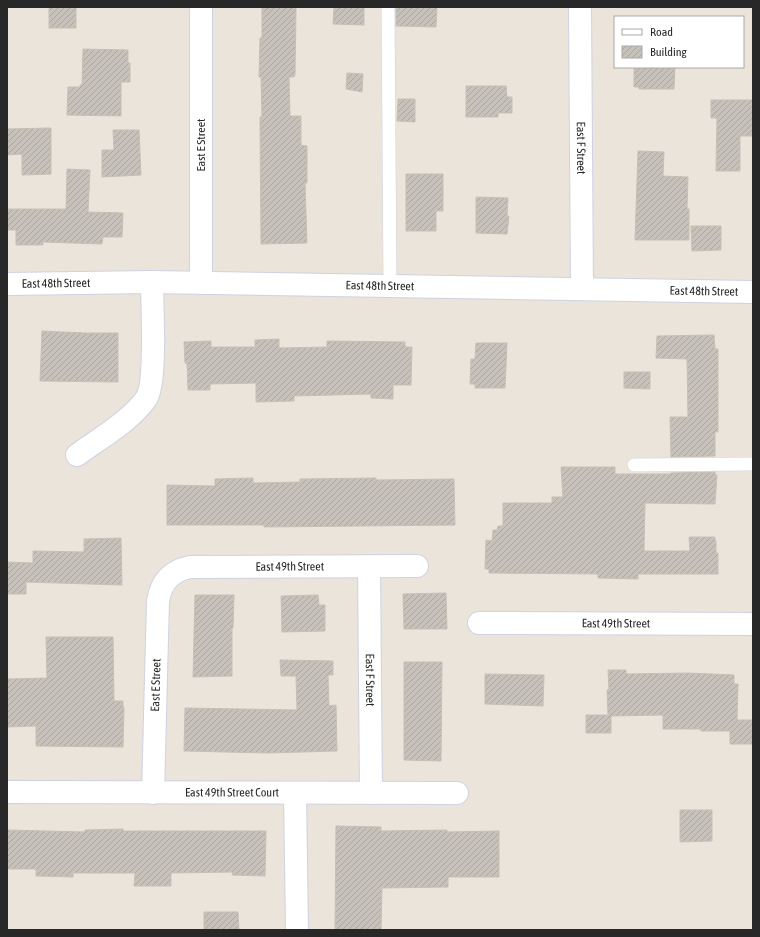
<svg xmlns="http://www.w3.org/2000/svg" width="760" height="937" font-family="'Asap Condensed',sans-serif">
  <defs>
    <pattern id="building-hatch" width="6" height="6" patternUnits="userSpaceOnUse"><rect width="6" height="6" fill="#c6c1ba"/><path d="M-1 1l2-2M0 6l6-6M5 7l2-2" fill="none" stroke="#aaa6a0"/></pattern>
  </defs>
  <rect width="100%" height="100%" fill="#ebe4da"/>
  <g fill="url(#building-hatch)" stroke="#c6c0b4">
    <rect x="49" y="7" width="27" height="21"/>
    <polygon points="262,7 296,7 295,75 294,77 289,77 290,116 301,116 301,145 307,146 307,183 305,183 307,243 261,244 260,117 262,117 261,77 259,77 260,38 262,38"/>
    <polygon points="334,7 364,7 364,25 333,24"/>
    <polygon points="396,7 437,7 436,27 396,26"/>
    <polygon points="83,49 128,50 128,63 130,63 130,82 121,82 121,116 67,115 68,87 80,87 80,85 82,85"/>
    <polygon points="634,67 675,67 674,89 639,89 639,87 634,87"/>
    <polygon points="347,73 363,74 362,92 346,89"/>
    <polygon points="466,86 506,86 507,97 512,97 512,113 498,113 498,117 466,117"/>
    <polygon points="398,99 415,99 415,122 397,121"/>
    <polygon points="711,100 752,100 752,136 740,136 740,171 716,171 717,118 711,118"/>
    <polygon points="51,128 51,174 22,175 22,154 7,155 7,129"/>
    <polygon points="113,130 139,130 141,175 102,177 102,150 114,150"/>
    <polygon points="638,151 664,152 663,176 688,177 687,209 689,209 689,240 635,240"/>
    <polygon points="67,169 90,170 88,212 123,213 122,237 103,237 102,244 43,242 43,245 16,245 16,230 7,230 7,209 66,209"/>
    <polygon points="406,174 443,174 443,211 436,211 436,231 406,231"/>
    <polygon points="476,197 508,198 507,216 509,216 507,234 476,233"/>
    <polygon points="691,226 721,226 721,250 692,251"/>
    <polygon points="42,331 85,333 118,333 118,382 40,381"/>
    <polygon points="714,335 715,349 718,349 718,432 715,432 715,456 671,457 670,417 688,417 687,359 656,358 657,336"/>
    <polygon points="279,339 279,348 327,347 327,341 405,342 405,347 412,347 411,385 393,385 393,399 371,398 371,394 294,396 294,401 256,402 256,383 210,384 210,390 188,390 187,363 185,363 184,342 211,341 211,347 255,347 255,340"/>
    <polygon points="476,343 507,343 505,388 475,388 475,384 470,384 471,359 475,359"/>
    <polygon points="624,372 650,372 650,389 624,388"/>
    <polygon points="561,467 615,467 615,474 671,474 671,473 715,472 715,475 717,475 715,504 645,503 644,551 690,551 689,537 715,537 715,541 716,541 716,553 718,553 718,574 638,574 638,579 598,578 598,574 489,573 489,569 485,569 486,540 492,541 493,530 497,530 498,526 503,526 503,503 552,503 552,497 563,497"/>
    <polygon points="253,478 253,483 300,482 300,479 376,478 376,480 454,479 455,525 264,527 264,525 167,525 167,485 215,486 215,479"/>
    <polygon points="121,538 122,585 26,582 26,594 7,594 7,562 33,563 33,551 84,552 84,539"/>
    <polygon points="446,593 447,629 404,629 403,594"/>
    <polygon points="195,595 234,595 233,628 232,628 232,676 193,677"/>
    <polygon points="318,595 319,605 325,605 325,631 282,632 281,596"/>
    <polygon points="46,637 113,637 114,701 123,701 123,707 124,707 123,747 36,746 36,726 7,727 7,679 47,678"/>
    <polygon points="280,660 333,661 333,675 328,675 329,706 336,705 337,751 267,753 184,751 185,708 297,710 296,676 281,676"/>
    <polygon points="404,662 442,662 441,761 404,760"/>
    <polygon points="608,670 626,670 626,674 688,673 734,675 734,684 738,684 737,720 752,720 752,744 730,744 730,731 701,731 701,729 663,729 663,715 611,716 611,733 586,733 586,715 608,715 607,690 609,690"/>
    <polygon points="485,674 544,675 543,706 485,704"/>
    <polygon points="680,810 712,810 712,841 680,842"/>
    <polygon points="336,826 381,827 381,831 447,830 447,832 499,831 499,877 448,877 448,887 382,888 381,930 335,930"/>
    <polygon points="123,829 123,831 266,831 265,876 232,875 233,872 171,873 171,886 134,886 135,873 73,873 73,877 36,876 36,869 7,869 7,830 85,832 85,830"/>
    <polygon points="204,912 238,912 239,930 204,930"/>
  </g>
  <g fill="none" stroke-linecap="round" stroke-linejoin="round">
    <defs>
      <g id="service">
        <polyline points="388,7 390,286"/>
        <polyline points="634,465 753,464"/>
      </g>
      <g id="minor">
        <polyline points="201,7 201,283"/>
        <path id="s1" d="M580,7L582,289"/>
        <path id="s2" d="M7,284L152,282L753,292"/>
        <path d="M77,455C100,438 129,422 146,399C157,383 152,305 152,282"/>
        <path id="s3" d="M369,567L371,793"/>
        <path id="s4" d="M479,623L753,624"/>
        <path id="s5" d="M7,792L457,793"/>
        <path id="s6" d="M153,793L158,601C161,582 171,571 190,567L417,566"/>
        <polyline points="295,793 297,930"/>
      </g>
    </defs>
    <use href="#service" stroke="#cfd2e2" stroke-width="14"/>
    <use href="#minor" stroke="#cfd2e2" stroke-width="24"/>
    <use href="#service" stroke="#fff" stroke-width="13"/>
    <use href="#minor" stroke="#fff" stroke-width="22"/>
  </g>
  <g text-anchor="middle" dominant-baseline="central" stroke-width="3" stroke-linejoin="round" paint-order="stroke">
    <g font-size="12" fill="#282828" stroke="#fff">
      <text transform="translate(201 145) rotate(-90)">East E Street</text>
      <text stroke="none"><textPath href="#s1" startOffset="141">East F Street</textPath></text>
      <text stroke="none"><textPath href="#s2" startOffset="49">East 48th Street</textPath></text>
      <text stroke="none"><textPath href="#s2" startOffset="373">East 48th Street</textPath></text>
      <text stroke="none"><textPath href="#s2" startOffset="697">East 48th Street</textPath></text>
      <text stroke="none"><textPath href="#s6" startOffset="342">East 49th Street</textPath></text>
      <text stroke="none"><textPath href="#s4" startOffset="137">East 49th Street</textPath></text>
      <text stroke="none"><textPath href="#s3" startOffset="113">East F Street</textPath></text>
      <text stroke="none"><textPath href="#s6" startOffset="108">East E Street</textPath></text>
      <text stroke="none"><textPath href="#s5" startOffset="225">East 49th Street Court</textPath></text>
    </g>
  </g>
  <rect width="760" height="937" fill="none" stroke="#282828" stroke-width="16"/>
  <rect x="614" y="16" width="130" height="52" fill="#ffffff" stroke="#a9a9a9"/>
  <rect x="622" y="29" width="20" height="6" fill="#ffffff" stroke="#a9a9a9"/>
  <text x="650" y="36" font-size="12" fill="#282828">Road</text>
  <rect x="622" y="46" width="20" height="12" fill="url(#building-hatch)" stroke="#a9a9a9"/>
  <text x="650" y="56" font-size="12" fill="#282828">Building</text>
</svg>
